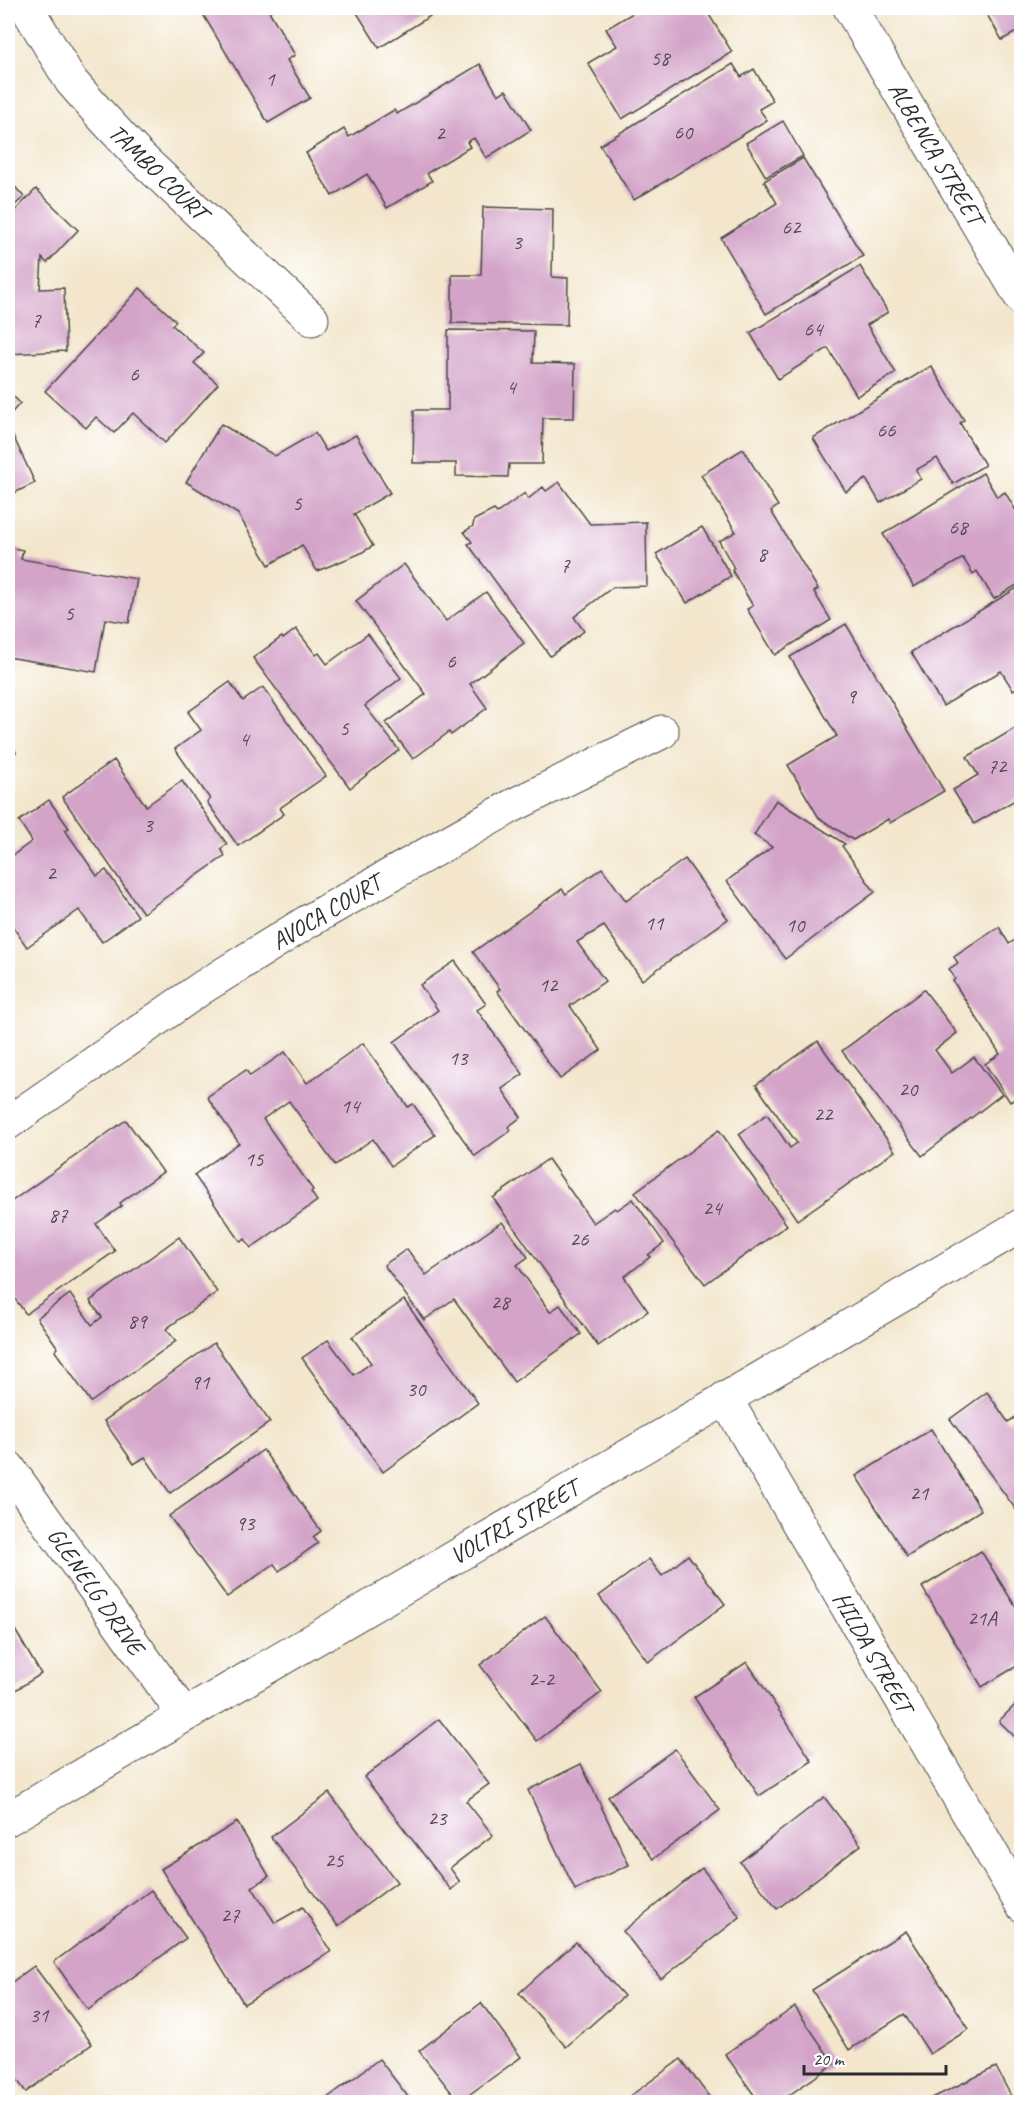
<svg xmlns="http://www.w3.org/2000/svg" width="1029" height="2110" font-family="Caveat,sans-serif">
  <rect width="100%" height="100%" fill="#fff"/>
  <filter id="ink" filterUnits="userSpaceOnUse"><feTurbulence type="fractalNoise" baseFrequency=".0167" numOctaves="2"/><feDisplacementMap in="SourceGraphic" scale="12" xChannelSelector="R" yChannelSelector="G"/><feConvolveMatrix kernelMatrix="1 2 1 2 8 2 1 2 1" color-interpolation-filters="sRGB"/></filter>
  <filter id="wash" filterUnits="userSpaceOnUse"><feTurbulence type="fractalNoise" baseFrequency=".008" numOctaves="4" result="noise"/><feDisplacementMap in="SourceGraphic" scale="24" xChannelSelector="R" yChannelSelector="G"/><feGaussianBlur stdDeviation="1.35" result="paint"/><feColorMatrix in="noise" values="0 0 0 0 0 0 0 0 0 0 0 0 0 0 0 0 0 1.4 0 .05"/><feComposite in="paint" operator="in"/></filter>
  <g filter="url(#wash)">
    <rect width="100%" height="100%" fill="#f3e6cc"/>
    <g id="blocks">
      <g fill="#d3a3c8">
        <polygon points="217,8 276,8 269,11 295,55 287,60 310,98 268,123 204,16"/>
        <polygon points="354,8 443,8 379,48"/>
        <polygon points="641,8 705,8 732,52 622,119 588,63 617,46 606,29"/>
        <polygon points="983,8 1022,8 1022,29 1002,40"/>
        <polygon points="480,64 498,95 506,90 531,130 486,158 474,138 467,142 470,147 427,173 432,181 387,208 367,174 332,196 306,153 344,129 349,137 394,110 397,114"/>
        <polygon points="733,64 741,77 754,69 773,101 759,109 767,120 634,200 600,145"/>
        <polygon points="783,121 803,156 766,177 746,143"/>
        <polygon points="803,158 863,256 766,314 721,238 777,203 764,181"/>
        <polygon points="8,179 24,197 8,211"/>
        <polygon points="36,189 78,230 47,263 42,258 40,289 64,288 66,351 8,354 8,218"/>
        <polygon points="483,207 553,209 552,277 568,278 567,325 452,323 452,275 481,275"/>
        <polygon points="860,266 888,312 867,325 896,373 857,396 828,348 778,379 750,333"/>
        <polygon points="140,288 176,321 172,325 204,353 194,363 218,384 165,443 133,413 114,433 96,417 86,428 45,391"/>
        <polygon points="448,330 534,331 533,363 575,364 574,418 543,418 542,464 509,464 508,477 456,476 456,463 413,463 414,410 448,410"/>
        <polygon points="931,366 964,420 960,423 985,465 953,484 937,458 916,470 921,479 880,503 866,479 846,492 813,438"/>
        <polygon points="8,391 20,403 8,417"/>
        <polygon points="221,424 275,456 315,433 326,451 356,435 390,493 354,514 373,546 359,554 317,571 302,545 269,565 238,514 186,482"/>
        <polygon points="8,425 35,483 8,496"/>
        <polygon points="743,449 778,506 771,511 818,589 814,592 831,620 775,655 747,609 753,606 732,570 734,568 719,541 736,532 701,475"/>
        <polygon points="983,473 997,497 1005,492 1022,521 1022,582 994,599 977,571 973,574 963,558 914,587 883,534"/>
        <polygon points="559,482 590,524 646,522 647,586 613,587 574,617 584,631 550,656 468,544 472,542 464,532 473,526 474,520 494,510 497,513 525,493 528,499 543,487 546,491"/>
        <polygon points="702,527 731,576 687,603 656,554"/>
        <polygon points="8,547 23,550 21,559 137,579 129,623 105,619 96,672 8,657"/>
        <polygon points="404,564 446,621 486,592 524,643 470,684 487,708 451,735 449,732 413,759 386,723 426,694 356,601"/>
        <polygon points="1022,585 1022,685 1013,690 1001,671 943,706 911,652"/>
        <polygon points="846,624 944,791 890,823 888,819 853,840 819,818 788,765 837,736 790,657"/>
        <polygon points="296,629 316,655 319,653 327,664 368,634 401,678 365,706 399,750 350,788 253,658 282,637 283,639"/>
        <polygon points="230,682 243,701 263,687 326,776 280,808 284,814 238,846 207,802 210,799 175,749 201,730 188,712"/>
        <polygon points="1022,724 1022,796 974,824 953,790 978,775 967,757"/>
        <polygon points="8,740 16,752 8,759"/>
        <polygon points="114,760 146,806 182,781 227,844 221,849 225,856 143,913 62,797"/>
        <polygon points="49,800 69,828 65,830 97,876 106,870 138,916 102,942 79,910 27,947 8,920 8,859 32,841 19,821"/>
        <polygon points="776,800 845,844 842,846 875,892 785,959 727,881 772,847 754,835"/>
        <polygon points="685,859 728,919 642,980 604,926 577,942 605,981 570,1006 601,1050 560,1079 497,991 500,989 473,952 562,889 566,894 602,868 626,901"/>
        <polygon points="999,927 1009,944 1022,935 1022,1095 1010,1102 985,1064 1000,1054 953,981 955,979 949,969 958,963 954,957"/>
        <polygon points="455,961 486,1004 477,1010 523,1074 502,1089 521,1117 508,1127 511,1130 475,1156 394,1042 438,1010 420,985"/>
        <polygon points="924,990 957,1033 935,1050 952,1073 974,1057 1002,1094 922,1156 842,1051"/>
        <polygon points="818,1041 895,1151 797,1220 739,1134 767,1114 790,1148 797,1143 756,1085"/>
        <polygon points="363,1043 408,1107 413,1104 435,1135 391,1166 373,1139 335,1165 289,1101 263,1119 313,1190 311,1192 317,1201 251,1248 245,1239 241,1242 194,1175 239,1143 207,1097 246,1070 250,1076 285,1052 307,1083"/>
        <polygon points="126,1120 163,1172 120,1203 122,1206 96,1224 115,1251 26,1314 8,1289 8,1280 11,1278 8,1273 8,1204"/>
        <polygon points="719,1130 787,1225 705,1284 635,1192"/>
        <polygon points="548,1159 593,1223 615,1208 617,1210 633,1199 664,1243 648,1255 650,1257 624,1277 648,1311 598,1346 493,1198"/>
        <polygon points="502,1222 528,1257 517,1265 550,1312 560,1305 581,1334 514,1382 454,1299 424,1320 384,1265 407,1249 426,1275"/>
        <polygon points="179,1237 217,1292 166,1329 176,1341 91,1402 55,1351 58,1348 37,1318 70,1294 92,1325 102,1317 90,1301"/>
        <polygon points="404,1300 478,1403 383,1472 302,1358 328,1340 354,1375 371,1363 352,1337"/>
        <polygon points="214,1343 270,1422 170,1493 145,1457 134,1464 104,1421"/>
        <polygon points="987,1392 1008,1422 1022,1413 1022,1518 950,1419"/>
        <polygon points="931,1429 981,1510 907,1557 856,1476"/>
        <polygon points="263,1450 321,1531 313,1537 318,1543 279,1571 274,1564 227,1597 169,1516"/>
        <polygon points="981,1551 1022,1617 1022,1663 982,1687 922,1587"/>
        <polygon points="688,1555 725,1604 648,1662 599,1596 649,1559 662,1576"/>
        <polygon points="545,1616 602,1692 537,1741 480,1665"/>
        <polygon points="8,1618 41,1674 8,1695"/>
        <polygon points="747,1662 812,1761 759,1796 694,1697"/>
        <polygon points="1022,1698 1022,1744 999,1721"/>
        <polygon points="439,1719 489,1784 466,1801 493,1835 450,1868 460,1882 451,1890 364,1777"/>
        <polygon points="675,1749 720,1810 653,1859 608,1797"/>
        <polygon points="581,1764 629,1865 575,1890 528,1790"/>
        <polygon points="329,1793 397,1882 338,1926 271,1837"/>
        <polygon points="824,1797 861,1845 777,1909 740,1862"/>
        <polygon points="237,1822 269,1876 252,1887 275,1923 303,1907 331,1952 244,2004 161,1869"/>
        <polygon points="702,1868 740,1917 661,1979 623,1931"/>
        <polygon points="151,1890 186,1938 88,2010 54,1962"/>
        <polygon points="906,1931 969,2029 930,2054 904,2014 849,2050 812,1990"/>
        <polygon points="576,1942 624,1996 566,2047 519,1993"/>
        <polygon points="34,1966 92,2044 26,2092 8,2068 8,1985"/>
        <polygon points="481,2003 521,2057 459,2102 419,2051"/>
        <polygon points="795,2007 834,2064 779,2102 759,2102 725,2054"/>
        <polygon points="379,2059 412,2102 322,2102"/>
        <polygon points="681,2059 713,2102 622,2102"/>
        <polygon points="996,2067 1014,2102 924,2102"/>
      </g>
    </g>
  </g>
  <g filter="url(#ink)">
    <use href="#blocks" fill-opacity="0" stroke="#494743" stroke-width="1.5"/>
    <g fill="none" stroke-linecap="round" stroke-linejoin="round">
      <defs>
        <g id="minor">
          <polyline points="27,8 71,81 98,112 138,155 312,319"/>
          <polyline points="850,8 1022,299"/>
          <polyline points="8,1123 203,987 307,922 512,806 662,732"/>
          <polyline points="725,1398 1022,1905"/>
          <polyline points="8,1467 184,1715"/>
          <polyline points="8,1819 1022,1225"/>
        </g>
      </defs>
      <use href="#minor" stroke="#494743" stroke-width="35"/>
      <use href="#minor" stroke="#fff" stroke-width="33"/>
    </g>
  </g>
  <g text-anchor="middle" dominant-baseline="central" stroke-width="4.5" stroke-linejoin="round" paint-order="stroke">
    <g font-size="21" fill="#554952">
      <text x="660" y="58">58</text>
      <text x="270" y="79">1</text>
      <text x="683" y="132">60</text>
      <text x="440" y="133">2</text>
      <text x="791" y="227">62</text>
      <text x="517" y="242">3</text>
      <text x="36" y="320">7</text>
      <text x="813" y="329">64</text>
      <text x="134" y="374">6</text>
      <text x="511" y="387">4</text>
      <text x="886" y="430">66</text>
      <text x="297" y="503">5</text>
      <text x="958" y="527">68</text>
      <text x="762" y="554">8</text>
      <text x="565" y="565">7</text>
      <text x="69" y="613">5</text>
      <text x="451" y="661">6</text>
      <text x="851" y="696">9</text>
      <text x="344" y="728">5</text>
      <text x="244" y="739">4</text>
      <text x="997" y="766">72</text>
      <text x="148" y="825">3</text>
      <text x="51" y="873">2</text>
      <text x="654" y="923">11</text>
      <text x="795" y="925">10</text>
      <text x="548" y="985">12</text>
      <text x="458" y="1058">13</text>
      <text x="908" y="1089">20</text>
      <text x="350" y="1106">14</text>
      <text x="823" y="1114">22</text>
      <text x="254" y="1159">15</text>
      <text x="712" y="1208">24</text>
      <text x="58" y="1215">87</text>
      <text x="579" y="1239">26</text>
      <text x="500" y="1302">28</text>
      <text x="137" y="1321">89</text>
      <text x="200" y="1382">91</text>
      <text x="416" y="1389">30</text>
      <text x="919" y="1493">21</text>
      <text x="245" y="1523">93</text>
      <text x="982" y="1618">21A</text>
      <text x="541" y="1679">2-2</text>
      <text x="437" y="1818">23</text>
      <text x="334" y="1860">25</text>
      <text x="230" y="1915">27</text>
      <text x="39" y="2015">31</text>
    </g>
    <g font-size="24" fill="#2b2b2b" stroke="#fff">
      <text transform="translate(936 153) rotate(59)">ALBENCA STREET</text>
      <text transform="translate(158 172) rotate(44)">TAMBO COURT</text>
      <text transform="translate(326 912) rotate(-31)">AVOCA COURT</text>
      <text transform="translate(514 1522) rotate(-30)">VOLTRI STREET</text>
      <text transform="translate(96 1591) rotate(55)">GLENELG DRIVE</text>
      <text transform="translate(873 1652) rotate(60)">HILDA STREET</text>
    </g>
  </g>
  <rect width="1029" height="2110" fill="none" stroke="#fff" stroke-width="30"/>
  <path d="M804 2065v9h142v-9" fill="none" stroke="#2b2b2b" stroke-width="3"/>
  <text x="813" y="2065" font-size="18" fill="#2b2b2b" stroke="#ffffff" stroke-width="4.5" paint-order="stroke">20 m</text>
</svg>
